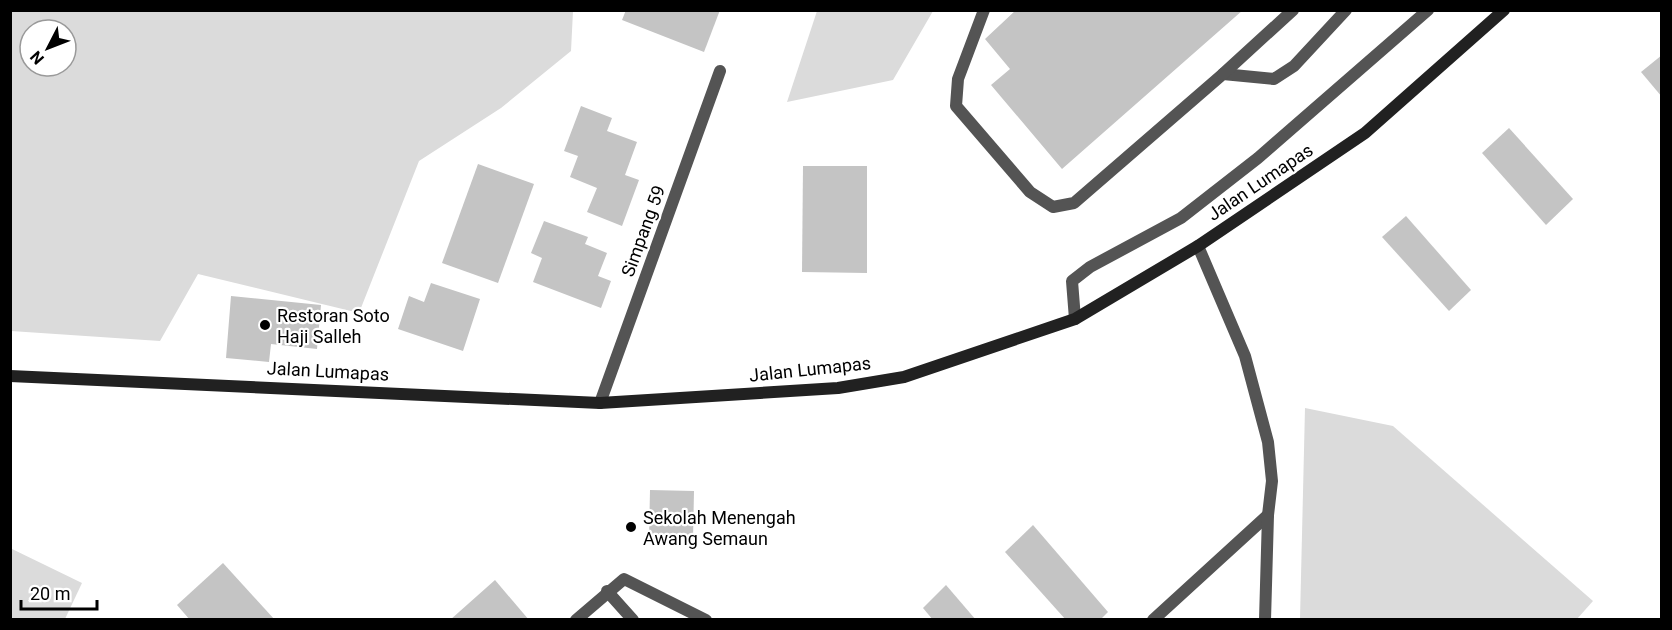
<svg xmlns="http://www.w3.org/2000/svg" width="1672" height="630" font-family="Roboto,sans-serif">
  <rect width="100%" height="100%" fill="#fff"/>
  <g fill="#dbdbdb" fill-rule="evenodd">
    <path d="M10,11L11,10L573,11L571,51L501,108L419,161L359,313L198,274L160,341L11,331ZM30,30H66V66H30Z"/>
    <polygon points="817,11 817,10 933,11 893,80 787,102"/>
    <polygon points="1305,408 1393,426 1593,601 1577,619 1300,619"/>
    <polygon points="10,548 82,583 65,619 11,619"/>
  </g>
  <g fill="#c4c4c4">
    <polygon points="626,10 720,10 704,52 622,20"/>
    <polygon points="1016,10 1243,10 1062,169 991,85 1010,69 985,39"/>
    <polygon points="1662,55 1662,97 1641,72"/>
    <polygon points="581,106 612,118 607,131 637,142 625,175 639,180 622,226 587,212 597,188 570,177 578,156 564,151"/>
    <polygon points="1509,128 1573,199 1546,225 1482,153"/>
    <polygon points="478,164 534,184 498,283 442,263"/>
    <polygon points="803,166 867,166 867,273 802,272"/>
    <polygon points="1406,216 1471,290 1449,311 1382,237"/>
    <polygon points="544,221 588,237 585,244 607,253 598,276 611,281 601,308 533,282 542,258 531,253"/>
    <polygon points="431,283 480,299 463,351 398,329 409,296 424,302"/>
    <polygon points="231,296 321,305 317,349 271,344 269,362 226,358"/>
    <polygon points="650,490 694,491 693,539 649,538"/>
    <polygon points="1033,525 1108,612 1100,620 1066,620 1005,552"/>
    <polygon points="223,563 275,620 190,620 177,605"/>
    <polygon points="495,580 529,620 450,620"/>
    <polygon points="946,585 976,620 933,620 923,608"/>
  </g>
  <g fill="none" stroke-linecap="round" stroke-linejoin="round">
    <g stroke="#545454" stroke-width="12">
      <polyline points="984,10 958,79 956,106 1030,192 1053,207 1074,203 1223,74 1274,79 1294,66 1346,10"/>
      <polyline points="1223,74 1293,10"/>
      <polyline points="1075,319 1072,281 1090,267 1181,218 1258,158 1428,10"/>
      <polyline points="607,591 633,620"/>
      <polyline points="576,620 624,579 706,620"/>
      <polyline points="1153,620 1268,515"/>
    </g>
    <g stroke="#545454" stroke-width="12">
      <polyline points="1198,246 1245,356 1268,442 1272,481 1268,515 1265,620"/>
      <polyline points="600,403 720,71"/>
    </g>
    <polyline stroke="#212121" stroke-width="12" points="10,376 600,403 838,388 904,377 1075,319 1198,246 1365,133 1504,10"/>
  </g>
  <g fill="#000" stroke="#fff" stroke-width="2">
    <circle cx="265" cy="325" r="6"/>
    <circle cx="631" cy="527" r="6"/>
  </g>
  <g text-anchor="middle" dominant-baseline="central" stroke-width="4.5" stroke-linejoin="round" paint-order="stroke">
    <g font-size="18" fill="#000" stroke="#fff">
      <text transform="translate(1260 182) rotate(-34)">Jalan Lumapas</text>
      <text transform="translate(643 231) rotate(-70)">Simpang 59</text>
      <text transform="translate(810 369) rotate(-6)">Jalan Lumapas</text>
      <text transform="translate(328 371) rotate(3)">Jalan Lumapas</text>
    </g>
    <g font-size="18" fill="#000" stroke="#fff" text-anchor="start">
      <text x="277" y="315">Restoran Soto<tspan x="277" dy="21">Haji Salleh</tspan></text>
      <text x="643" y="517">Sekolah Menengah<tspan x="643" dy="21">Awang Semaun</tspan></text>
    </g>
  </g>
  <rect width="1672" height="630" fill="none" stroke="#000000" stroke-width="24"/>
  <g transform="translate(48 48) rotate(228)"><circle r="28" fill="#ffffff" stroke="#999999" stroke-width="1.5"/>
  <path d="M0-4.5L10 22L0 15L-10 22Z" fill="#000000"/>
  <text y="-9" font-size="16" font-weight="bold" text-anchor="middle" fill="#000000">N</text>
  </g>
  <path d="M21 600v9h76v-9" fill="none" stroke="#000000" stroke-width="3"/>
  <text x="30" y="600" font-size="18" fill="#000000" stroke="#ffffff" stroke-width="4.5" paint-order="stroke">20 m</text>
</svg>
